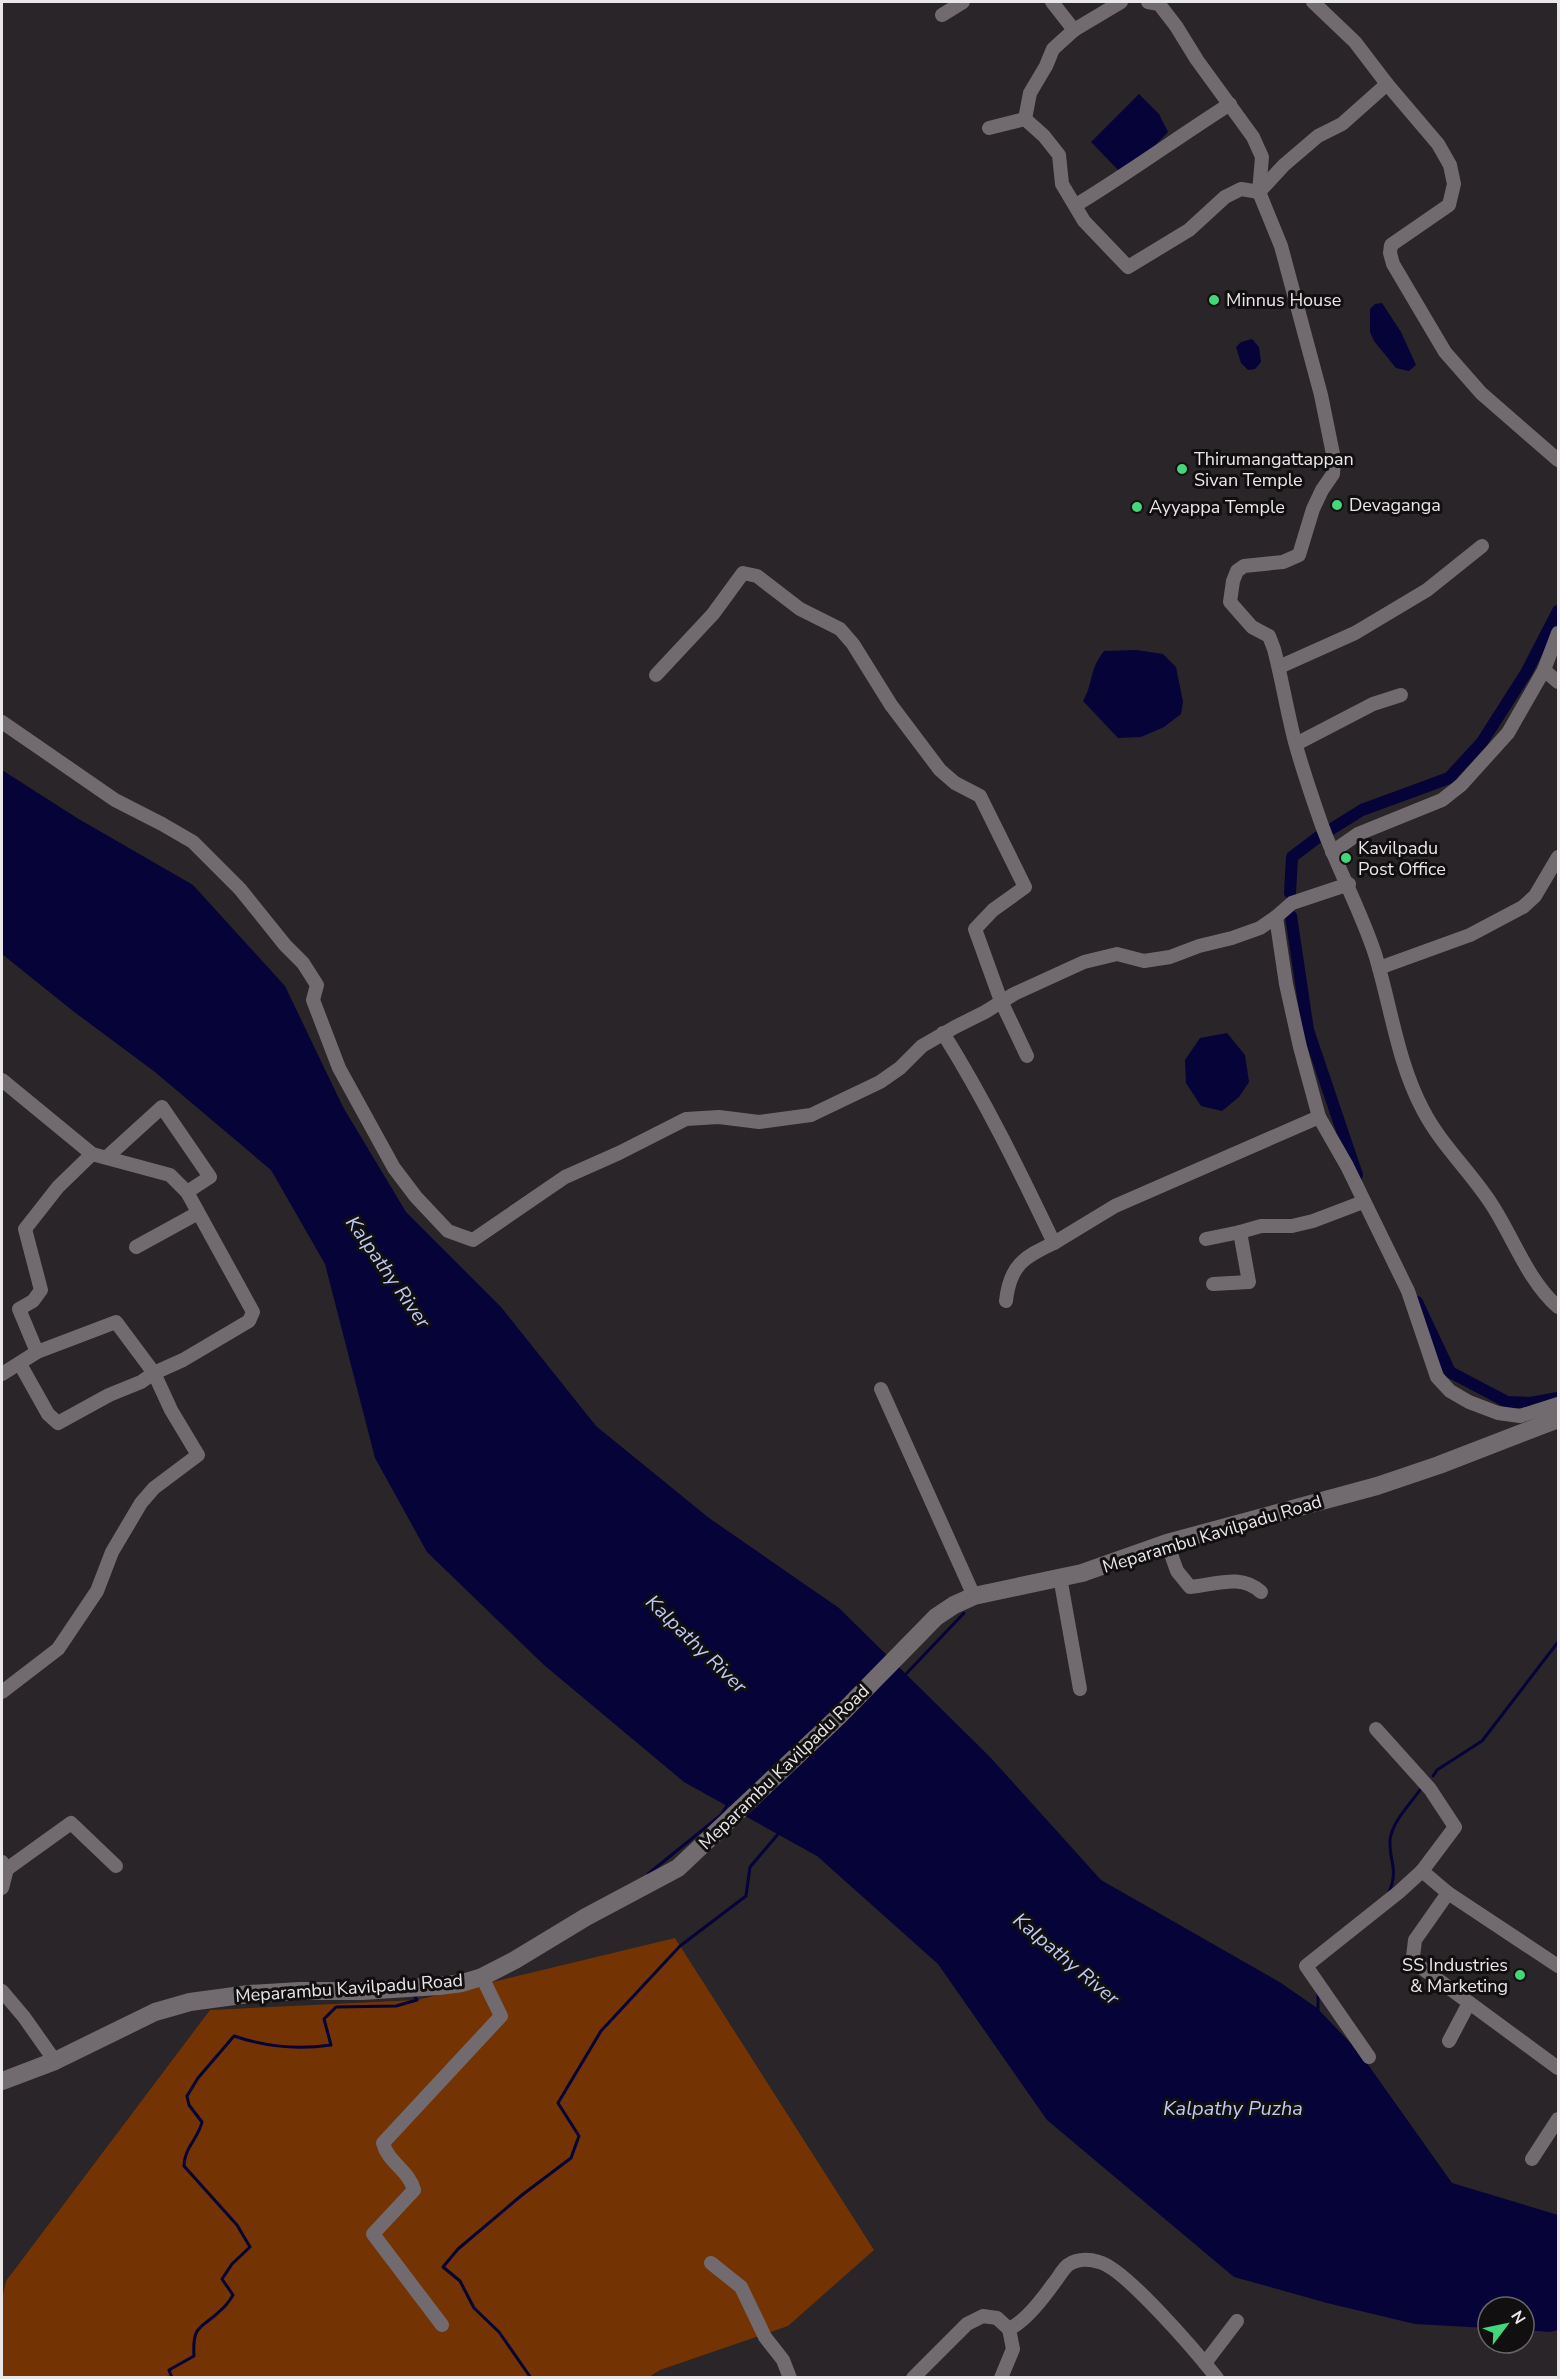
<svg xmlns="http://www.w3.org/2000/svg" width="1560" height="2379" font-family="'Nunito Sans',sans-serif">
  <rect width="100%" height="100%" fill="#2a2528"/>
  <polygon fill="#733302" points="675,1938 874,2250 788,2326 660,2370 649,2377 2,2378 2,2299 6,2281 210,2010 417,2000"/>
  <g fill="#060338">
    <polygon points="1139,94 1159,114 1168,132 1144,157 1122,174 1091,142"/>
    <polygon points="1382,303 1401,332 1416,365 1409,371 1396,368 1374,341 1370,332 1370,309 1375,304"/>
    <polygon points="1252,339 1259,347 1261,362 1255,369 1248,370 1241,363 1236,347 1241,342"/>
    <path d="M1136,650L1163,654L1176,667L1183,702L1181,714L1164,727L1141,737L1118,738L1083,701C1094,682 1088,672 1104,651Z"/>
    <polygon points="2,770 77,818 193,885 285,986 343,1107 406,1212 501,1307 596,1426 709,1518 839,1608 990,1757 1101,1880 1281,1983 1317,2008 1359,2052 1452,2183 1558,2215 1558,2330 1550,2332 1524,2330 1524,2307 1488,2307 1488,2328 1415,2324 1327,2303 1234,2277 1047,2120 938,1964 817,1856 684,1782 544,1665 427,1552 375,1458 325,1264 271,1170 155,1072 73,1011 2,954"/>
    <polygon points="1227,1033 1245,1055 1249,1082 1239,1097 1222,1111 1201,1106 1186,1083 1185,1060 1200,1038"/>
  </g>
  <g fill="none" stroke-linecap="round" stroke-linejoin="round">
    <g stroke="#060338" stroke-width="3">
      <polyline points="905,1675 964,1613"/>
      <polyline points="1433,1776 1437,1770 1482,1741 1558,1642"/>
      <polyline points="648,1874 721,1815 728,1804"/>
      <path d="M1389,1892C1399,1869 1389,1862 1390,1840C1392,1822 1410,1804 1420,1790"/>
      <polyline points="1318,1993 1318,2011"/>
      <path d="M172,2378L169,2370L194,2356C192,2323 202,2329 221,2310C226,2306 230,2300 233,2295L222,2279L232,2264L250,2247L237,2225L184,2166C184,2148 198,2139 202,2122L189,2105L187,2096L198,2078L234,2036C266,2047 298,2050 331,2045L324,2019L336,2007L396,2006L417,2000L413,1993"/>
      <polyline points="531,2378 499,2332 474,2308 460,2281 443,2267 458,2249 522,2195 571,2158 579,2136 558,2103 601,2031 680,1946 746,1896 750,1867 779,1833"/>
    </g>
    <g stroke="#060338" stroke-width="12">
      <polyline points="1290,893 1292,857 1317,838 1362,810 1449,778 1482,742 1526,673 1558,611"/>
      <polyline points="1291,916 1308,1030 1357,1175"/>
      <polyline points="1417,1302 1450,1372 1507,1402 1530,1403 1558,1398"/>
    </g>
    <g stroke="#716b6f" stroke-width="14">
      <polyline points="1052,2 1074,30 1053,49 1046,66 1030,93 1025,119 1044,136 1059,155 1062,184 1084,221 1128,267 1189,230 1225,197 1241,189 1259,192 1284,165 1318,136 1342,124 1387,84"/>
      <path d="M1148,2L1159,4L1176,26L1197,60L1253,137L1262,157L1259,192L1281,246L1321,395L1334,459L1333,474L1322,490L1313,509L1299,555L1283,562L1244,566L1237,571L1233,581L1230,602L1252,627L1269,636L1274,649C1282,680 1287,711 1295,742C1302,768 1311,794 1320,820C1336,866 1360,908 1375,954C1391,1006 1397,1061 1423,1110C1441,1145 1471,1172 1492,1205C1514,1239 1528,1281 1558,1307"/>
      <polyline points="1313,2 1355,42 1387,84 1438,144 1450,165 1454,184 1449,205 1391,245 1390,253 1393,264 1445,352 1481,393 1558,460"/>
      <polyline points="942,15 963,2"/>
      <polyline points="1074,30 1121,2"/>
      <polyline points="989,128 1025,119"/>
      <path d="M1076,205C1129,173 1178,137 1230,104"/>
      <polyline points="1279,667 1355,633 1427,590 1482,546"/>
      <polyline points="1544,670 1558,682"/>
      <polyline points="656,675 713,614 743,573 757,576 800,609 840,629 853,644 891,705 940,770 955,783 980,796 1025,887 993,910 975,929 1001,1001 1027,1056"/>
      <polyline points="2,722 115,800 162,824 193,842 240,889 285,945 303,963 317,985 313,1000 339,1068 394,1168 416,1197 448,1231 473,1240 565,1177 619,1153 686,1119 719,1117 759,1122 811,1115 880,1082 900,1068 922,1046 955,1027 985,1012 1014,994 1084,962 1117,954 1144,961 1170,957 1199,946 1232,938 1260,928 1276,917 1286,984 1300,1047 1319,1117 1347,1166 1408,1291 1437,1377 1450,1391 1469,1402 1498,1413 1520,1416 1558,1404"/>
      <polyline points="1296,744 1373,704 1401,695"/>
      <polyline points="1332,852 1358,834 1442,800 1461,785 1508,733 1544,670 1558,633"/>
      <polyline points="1276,917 1292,903 1349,884"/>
      <polyline points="1379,968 1470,935 1523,907 1535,896 1558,857"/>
      <path d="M943,1033C985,1100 1020,1172 1054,1243C1024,1257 1010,1265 1006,1301"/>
      <polyline points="2,1080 92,1154 170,1175 187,1192 253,1312 249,1321 183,1360 154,1373 171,1410 198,1455 154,1488 141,1503 112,1552 97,1591 58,1649 2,1692"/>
      <polyline points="107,1157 162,1107 210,1177 187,1192"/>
      <polyline points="1206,1239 1240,1232"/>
      <polyline points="1054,1243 1115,1206 1319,1117"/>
      <polyline points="136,1247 198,1213"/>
      <polyline points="1213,1284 1249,1282 1240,1232 1261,1226 1292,1226 1313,1221 1363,1202"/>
      <polyline points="20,1364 48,1414 58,1423 109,1395 141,1382 154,1373 116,1322 37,1352"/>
      <polyline points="2,1374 37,1352 19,1309 33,1301 41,1290 25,1229 58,1187 92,1154"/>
      <polyline points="881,1389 974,1596"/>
      <path d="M1167,1543L1177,1571L1190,1587C1216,1585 1240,1573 1261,1592"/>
      <polyline points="1060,1577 1080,1689"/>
      <polyline points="1376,1729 1430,1789 1455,1827 1422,1871 1448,1893 1558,1966"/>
      <polyline points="7,1869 71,1823 116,1866"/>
      <polyline points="2,1888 7,1869 2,1862"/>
      <polyline points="1448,1893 1415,1940 1413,1957 1422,1968 1558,2068"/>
      <polyline points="2,1991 24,2017 55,2061"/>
      <polyline points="1449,2041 1469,2003"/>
      <polyline points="1369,2057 1306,1966 1399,1892 1422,1871"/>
      <polyline points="1532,2159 1558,2119"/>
      <polyline points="711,2263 741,2287 765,2337 783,2360 790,2378"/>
      <path d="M442,2325L373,2234L414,2190C409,2170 388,2163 383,2143L501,2016L482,1977"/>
      <polyline points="1205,2363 1237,2321"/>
      <path d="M913,2378L967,2324L983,2316L997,2318L1009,2329C1026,2321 1043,2298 1054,2283C1059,2277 1062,2270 1068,2265C1077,2259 1089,2259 1099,2262C1125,2268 1198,2354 1217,2378"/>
      <polyline points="1001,2378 1013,2349 1009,2329"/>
    </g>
    <polyline stroke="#716b6f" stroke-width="18" points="2,2081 55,2061 155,2012 190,2002 249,1994 300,1991 362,1991 439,1986 462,1983 482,1977 515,1960 586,1917 678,1868 838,1717 936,1617 954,1605 974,1596 1082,1573 1167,1543 1377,1486 1439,1465 1558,1419"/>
  </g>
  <g fill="#43d77b" stroke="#110f10" stroke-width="2">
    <circle cx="1214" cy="300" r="6"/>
    <circle cx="1182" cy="469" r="6"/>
    <circle cx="1337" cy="505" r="6"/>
    <circle cx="1137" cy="507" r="6"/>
    <circle cx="1346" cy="858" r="6"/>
    <circle cx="1520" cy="1975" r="6"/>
  </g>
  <g text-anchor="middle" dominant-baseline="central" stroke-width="6" stroke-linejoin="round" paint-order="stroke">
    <g font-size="18" fill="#eae7e9" stroke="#110f10" text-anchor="start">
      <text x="1226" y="300">Minnus House</text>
      <text x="1194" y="459">Thirumangattappan<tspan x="1194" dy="21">Sivan Temple</tspan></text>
      <text x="1349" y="505">Devaganga</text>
      <text x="1149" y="507">Ayyappa Temple</text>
      <text x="1358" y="848">Kavilpadu<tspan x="1358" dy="21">Post Office</tspan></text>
      <text x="1508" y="1965" text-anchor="end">SS Industries<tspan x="1508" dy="21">&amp; Marketing</tspan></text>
    </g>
    <g font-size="18" fill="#eae7e9" stroke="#110f10">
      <text transform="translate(1212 1534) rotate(-17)">Meparambu Kavilpadu Road</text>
      <text transform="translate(784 1767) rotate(-44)">Meparambu Kavilpadu Road</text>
      <text transform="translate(349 1988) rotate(-4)">Meparambu Kavilpadu Road</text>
    </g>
    <g font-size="20" font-style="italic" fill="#becaf5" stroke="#110f10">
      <text transform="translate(388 1272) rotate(55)">Kalpathy River</text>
      <text transform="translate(696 1644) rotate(44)">Kalpathy River</text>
      <text transform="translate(1066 1959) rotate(40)">Kalpathy River</text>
      <text x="1233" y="2108">Kalpathy Puzha</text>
    </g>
  </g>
  <rect width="1560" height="2379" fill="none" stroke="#eae7e9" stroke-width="6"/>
  <g transform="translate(1506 2325) rotate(58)"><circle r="28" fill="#110f10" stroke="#686567" stroke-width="1.5"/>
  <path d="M0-4.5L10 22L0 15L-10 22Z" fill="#43d77b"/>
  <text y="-9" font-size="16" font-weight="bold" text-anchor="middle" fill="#eae7e9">N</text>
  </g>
</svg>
